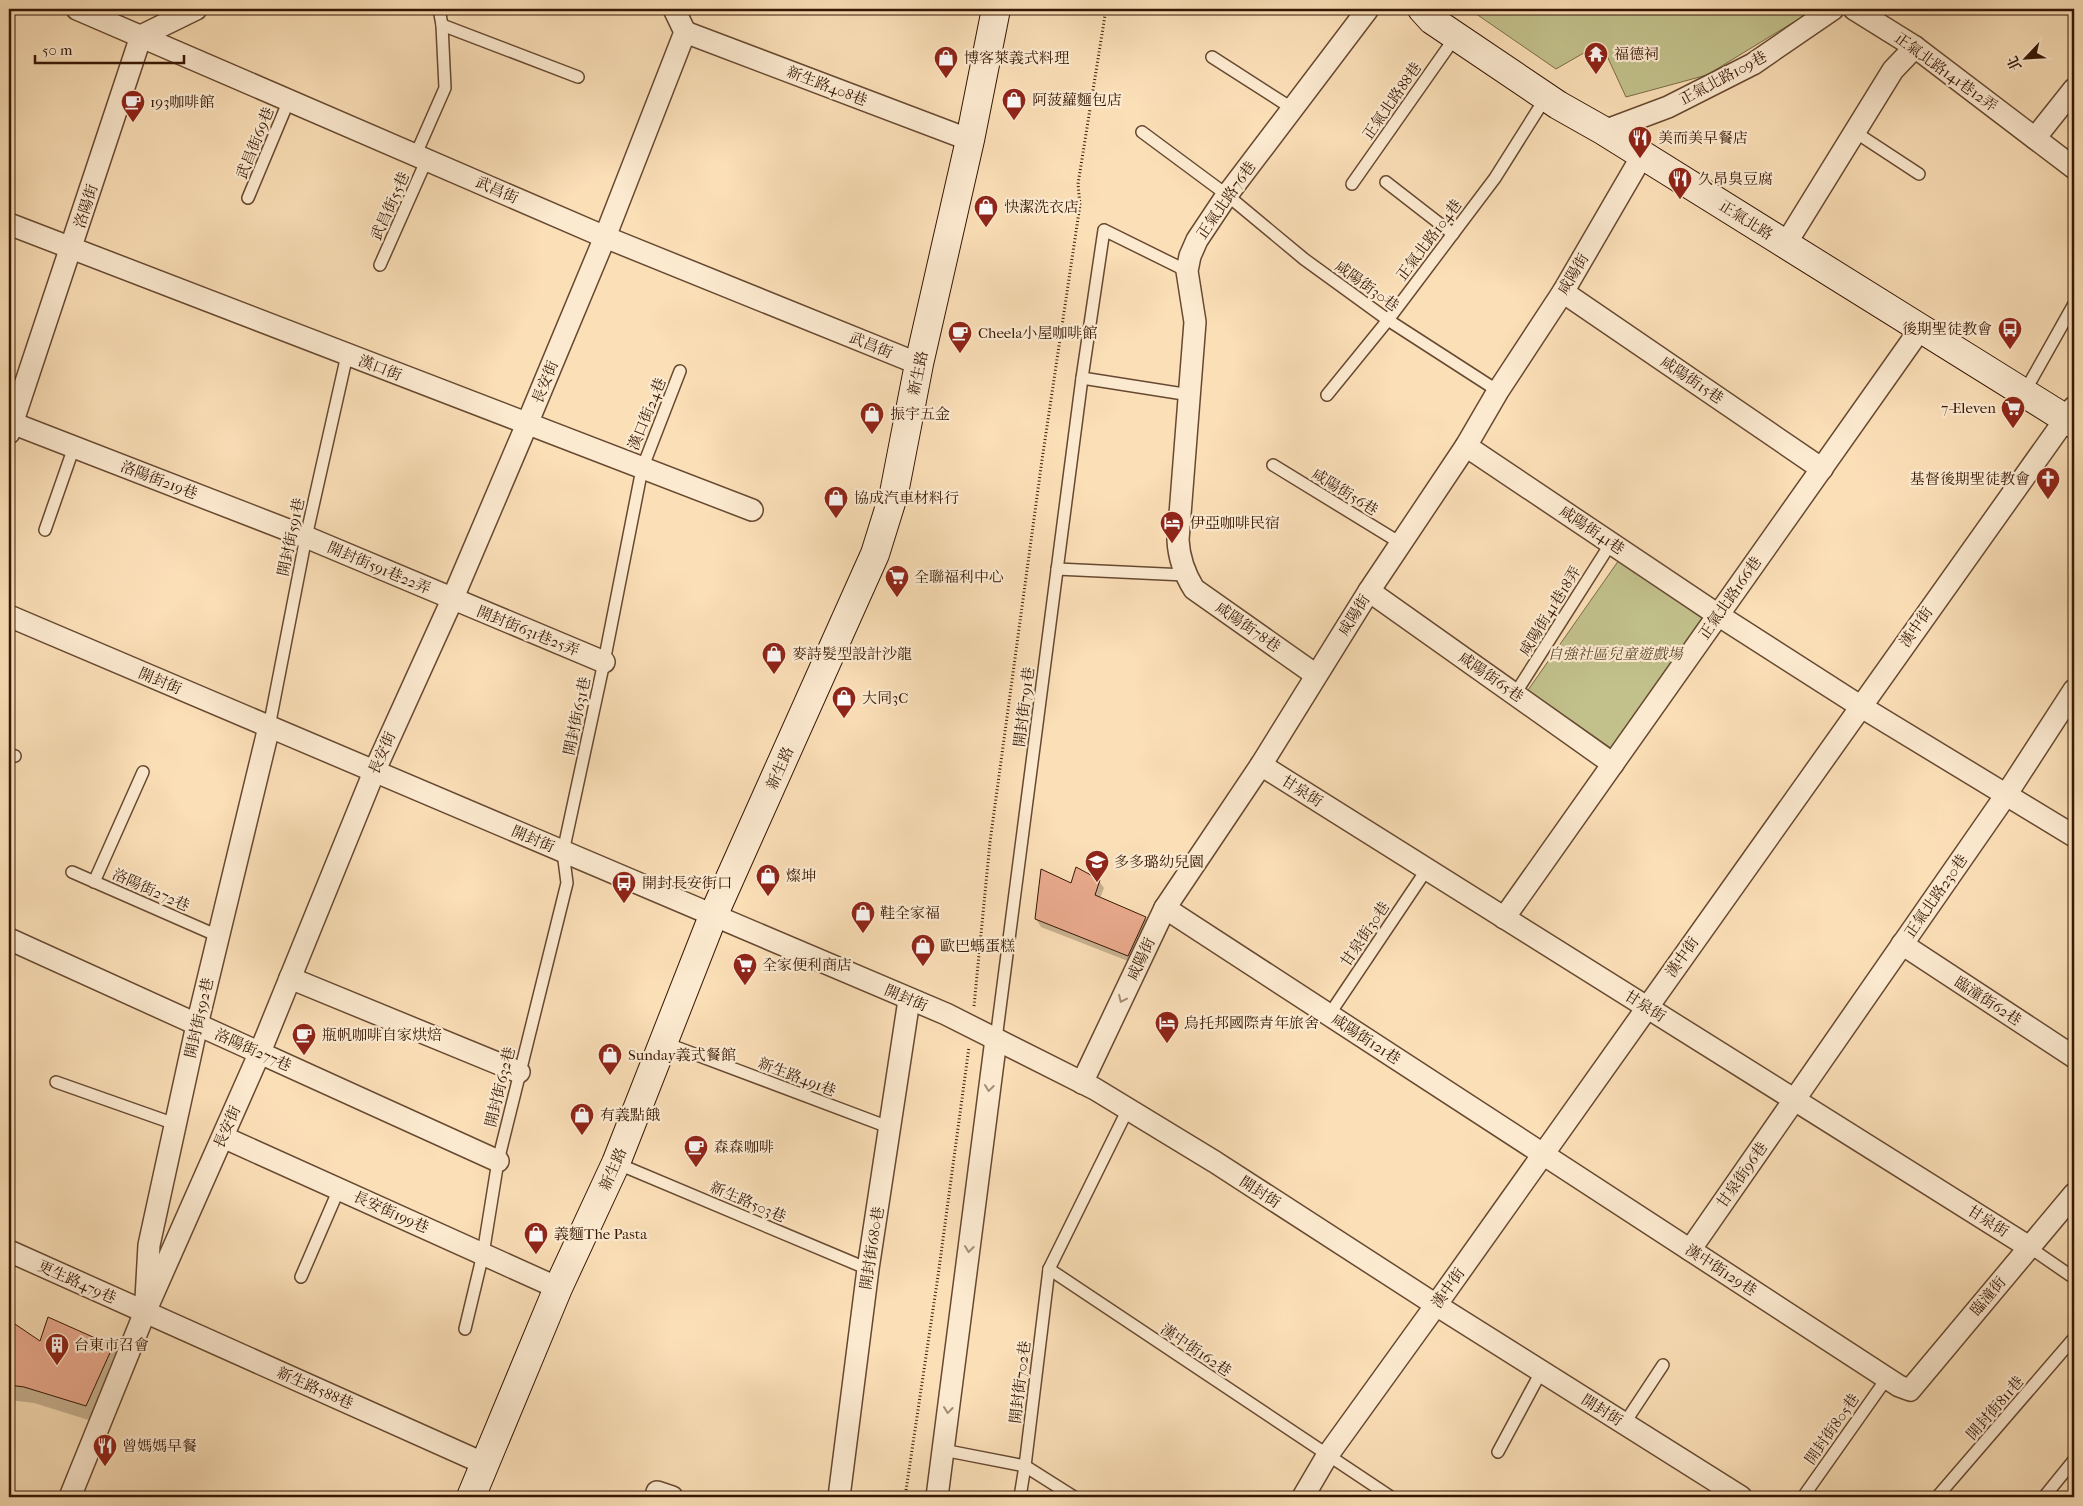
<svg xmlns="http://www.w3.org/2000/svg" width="2083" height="1506" font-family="'IM FELL French Canon','Noto Serif TC',serif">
  <rect width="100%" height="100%" fill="#fbdfb7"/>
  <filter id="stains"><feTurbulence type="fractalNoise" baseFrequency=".004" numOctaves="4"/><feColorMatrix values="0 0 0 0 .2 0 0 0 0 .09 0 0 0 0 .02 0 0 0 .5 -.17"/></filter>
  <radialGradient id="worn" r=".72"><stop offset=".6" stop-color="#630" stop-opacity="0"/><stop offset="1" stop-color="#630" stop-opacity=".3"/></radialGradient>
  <g fill="#c2c18c" stroke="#7c6c48">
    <polygon points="1469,9 1815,9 1707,75 1626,97 1601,43 1556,69"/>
    <polygon points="1619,560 1702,618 1611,748 1528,690"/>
  </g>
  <g fill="#0003">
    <polygon points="1099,881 1104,888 1100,898 1145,918 1149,926 1133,963 1041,927 1036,919 1072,884"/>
    <polygon points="49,1319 113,1347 122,1364 95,1422 34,1403 9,1400 9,1322 41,1343"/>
  </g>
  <g fill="#ebab8e" stroke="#361704">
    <polygon points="1076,867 1100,880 1095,895 1146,917 1128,956 1035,919 1041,869 1071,883"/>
    <polygon points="48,1317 113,1346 86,1406 24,1387 9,1385 9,1320 40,1341"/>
  </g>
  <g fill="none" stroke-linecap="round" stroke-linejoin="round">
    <defs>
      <g id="lane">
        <polyline points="442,25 578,77"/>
        <polyline points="1212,57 1293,109"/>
        <polyline points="1142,132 1227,195 1304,259 1388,320 1498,391"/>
        <polyline points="1855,132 1919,174"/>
        <polyline points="416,154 445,88 442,25 439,9"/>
        <polyline points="1386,182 1453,234"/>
        <polyline points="1352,184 1456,36"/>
        <polyline points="248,198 289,100"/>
        <polyline points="380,265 427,159"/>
        <polyline points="1082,378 1190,395"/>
        <polyline points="2024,393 2074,304"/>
        <polyline points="1327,395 1388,320 1495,178 1546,97"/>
        <polyline points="1273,465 1402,544"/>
        <polyline points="45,530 74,447"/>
        <polyline points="1057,569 1185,575"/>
        <polyline points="1515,694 1611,543"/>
        <polyline points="269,727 306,537 347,355"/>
        <polyline points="9,755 15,756"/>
        <polyline points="72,872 218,936"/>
        <polyline points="94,882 143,772"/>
        <polyline points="1329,1015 1427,869"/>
        <polyline points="996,1039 1082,378 1104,230 1187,271"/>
        <polyline points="665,1043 891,1128"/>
        <polyline points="56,1082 175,1124"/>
        <polyline points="616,1163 868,1269"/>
        <polyline points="2029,1247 2074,1278"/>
        <polyline points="1049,1269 1391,1497"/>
        <polyline points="301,1277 339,1189"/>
        <polyline points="465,1329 483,1254 498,1161 567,883 563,852 604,662 642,469 680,371"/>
        <polyline points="1624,1424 1663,1365"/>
        <polyline points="943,1450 1025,1466 1074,1497"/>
        <polyline points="1498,1452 1541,1372"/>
        <polyline points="1020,1497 1025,1466 1049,1269 1128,1109"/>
        <polyline points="1803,1497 1887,1378"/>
        <polyline points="1937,1497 2074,1338"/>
        <polyline points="2044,1497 2074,1460"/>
      </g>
      <g id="street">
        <polyline points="77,9 605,237 919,364"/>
        <polyline points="1854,9 1915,47 2074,168"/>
        <polyline points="685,32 970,140"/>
        <polyline points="1604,131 1668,107 1753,64 1833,9"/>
        <polyline points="2035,138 2074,89"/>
        <polyline points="9,224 752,510"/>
        <polyline points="1785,245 1893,70 1915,47"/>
        <polyline points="1563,292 1822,469"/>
        <polyline points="12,423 306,537 604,662"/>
        <polyline points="9,433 141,36 196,9"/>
        <polyline points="1466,446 1718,615 1860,706 2074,836"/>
        <polyline points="1369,591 1613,764"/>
        <polyline points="9,616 946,1014 1095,1089 1215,1162 1436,1305 1741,1497"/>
        <path d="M1316,675L1194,589C1184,573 1179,559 1178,540L1195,322L1187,271L1190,256L1197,240L1227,195L1368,9"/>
        <polyline points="1261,765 2029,1247"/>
        <polyline points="1165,908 1899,1386 1910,1390 2074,1194"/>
        <polyline points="1504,918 1921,328"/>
        <polyline points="9,939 498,1161"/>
        <polyline points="1902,944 2074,1057"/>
        <polyline points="290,978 519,1072"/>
        <polyline points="1082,1083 1165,908 1261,765 1369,591 1466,446 1498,391 1563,292 1642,156"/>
        <polyline points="223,1137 558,1288"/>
        <polyline points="1690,1250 2006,795 2074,690"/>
        <polyline points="9,1251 485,1464"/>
        <polyline points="146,1299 149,1245 197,1025 269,727"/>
        <polyline points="657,1492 672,1497"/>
        <polyline points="70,1497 145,1312 260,1052 374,772 452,600 527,424 605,237 685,32 674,9"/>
        <polyline points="839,1497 868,1269 909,1000"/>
        <polyline points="937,1497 996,1039"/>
        <polyline points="1303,1497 1327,1456 1436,1305 2074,407"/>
      </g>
      <g id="secondary">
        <polyline points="1422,9 1432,20 1558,105 1604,131 2074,424"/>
        <polyline points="471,1497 558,1288 616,1163 713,916 875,554 894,493 919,364 970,140 996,9"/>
      </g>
    </defs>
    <use href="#lane" stroke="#674931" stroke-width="14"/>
    <use href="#street" stroke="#674931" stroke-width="24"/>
    <use href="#secondary" stroke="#361704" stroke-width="30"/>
    <g stroke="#361704" stroke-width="3" stroke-dasharray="1 2.5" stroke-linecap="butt">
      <polyline points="974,1006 990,842 1042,460 1080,205 1078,184 1106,9"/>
      <polyline points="905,1497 938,1276 969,1047"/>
    </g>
    <use href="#lane" stroke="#fcead0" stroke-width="11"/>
    <use href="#street" stroke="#fcead0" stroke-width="21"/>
    <use href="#secondary" stroke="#fcead0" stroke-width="28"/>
  </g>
  <defs><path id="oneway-chevron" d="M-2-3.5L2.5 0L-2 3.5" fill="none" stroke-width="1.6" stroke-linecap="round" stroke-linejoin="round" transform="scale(1.25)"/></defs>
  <g stroke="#a38b74">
    <use href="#oneway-chevron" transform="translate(1122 999) rotate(115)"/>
    <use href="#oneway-chevron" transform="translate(989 1088) rotate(97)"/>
    <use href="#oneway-chevron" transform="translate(969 1249) rotate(97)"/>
    <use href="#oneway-chevron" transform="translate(948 1410) rotate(97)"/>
  </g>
  <defs>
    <symbol id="temple-pin" viewBox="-11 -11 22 30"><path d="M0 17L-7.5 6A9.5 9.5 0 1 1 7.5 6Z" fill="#8f2418" stroke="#fcead0"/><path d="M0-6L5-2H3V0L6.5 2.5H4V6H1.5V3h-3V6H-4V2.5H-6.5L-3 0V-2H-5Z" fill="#fff"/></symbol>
    <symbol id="shop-pin" viewBox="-11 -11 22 30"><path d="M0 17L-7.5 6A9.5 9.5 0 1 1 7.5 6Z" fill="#8f2418" stroke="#fcead0"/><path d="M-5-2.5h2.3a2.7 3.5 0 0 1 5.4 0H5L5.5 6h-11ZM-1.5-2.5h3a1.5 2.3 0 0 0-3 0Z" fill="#fff"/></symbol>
    <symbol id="cafe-pin" viewBox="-11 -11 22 30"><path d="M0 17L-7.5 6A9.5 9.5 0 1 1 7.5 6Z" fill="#8f2418" stroke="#fcead0"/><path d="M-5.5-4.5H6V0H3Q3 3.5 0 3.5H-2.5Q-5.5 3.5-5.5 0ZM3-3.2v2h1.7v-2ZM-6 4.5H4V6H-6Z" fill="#fff"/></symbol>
    <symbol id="restaurant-pin" viewBox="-11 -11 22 30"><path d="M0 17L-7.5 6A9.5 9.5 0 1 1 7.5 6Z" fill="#8f2418" stroke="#fcead0"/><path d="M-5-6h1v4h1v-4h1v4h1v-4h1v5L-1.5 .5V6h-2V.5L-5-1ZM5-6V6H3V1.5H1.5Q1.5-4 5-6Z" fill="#fff"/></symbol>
    <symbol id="bus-pin" viewBox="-11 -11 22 30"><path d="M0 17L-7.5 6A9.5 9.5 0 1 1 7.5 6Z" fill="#8f2418" stroke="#fcead0"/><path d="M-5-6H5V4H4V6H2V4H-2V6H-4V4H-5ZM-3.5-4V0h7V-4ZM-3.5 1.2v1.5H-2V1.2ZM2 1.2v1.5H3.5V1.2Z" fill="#fff"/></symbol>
    <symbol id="supermarket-pin" viewBox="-11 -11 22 30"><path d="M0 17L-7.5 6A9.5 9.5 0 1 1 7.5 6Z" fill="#8f2418" stroke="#fcead0"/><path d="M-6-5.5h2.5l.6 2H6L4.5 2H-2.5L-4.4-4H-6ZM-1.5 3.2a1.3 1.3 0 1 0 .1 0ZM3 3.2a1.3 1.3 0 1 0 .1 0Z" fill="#fff"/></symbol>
    <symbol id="church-pin" viewBox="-11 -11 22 30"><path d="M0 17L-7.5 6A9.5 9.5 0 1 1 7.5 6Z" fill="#8f2418" stroke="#fcead0"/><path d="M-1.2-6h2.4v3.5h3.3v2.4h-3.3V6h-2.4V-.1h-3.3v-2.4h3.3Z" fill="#fff"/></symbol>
    <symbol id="hotel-pin" viewBox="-11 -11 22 30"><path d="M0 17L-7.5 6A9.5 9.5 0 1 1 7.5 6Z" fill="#8f2418" stroke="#fcead0"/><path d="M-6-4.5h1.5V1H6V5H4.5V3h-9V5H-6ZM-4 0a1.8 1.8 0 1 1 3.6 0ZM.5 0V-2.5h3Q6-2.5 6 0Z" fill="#fff"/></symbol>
    <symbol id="school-pin" viewBox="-11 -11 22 30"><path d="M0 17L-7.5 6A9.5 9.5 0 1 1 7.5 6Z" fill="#8f2418" stroke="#fcead0"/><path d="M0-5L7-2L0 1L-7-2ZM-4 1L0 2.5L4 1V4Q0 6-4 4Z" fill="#fff"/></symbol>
    <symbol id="building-pin" viewBox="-11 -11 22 30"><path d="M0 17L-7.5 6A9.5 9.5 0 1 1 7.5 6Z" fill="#8f2418" stroke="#fcead0"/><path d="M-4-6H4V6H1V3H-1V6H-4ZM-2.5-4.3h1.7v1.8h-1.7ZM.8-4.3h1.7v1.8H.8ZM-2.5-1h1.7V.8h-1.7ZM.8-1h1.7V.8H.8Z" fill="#fff"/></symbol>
  </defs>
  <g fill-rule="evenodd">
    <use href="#temple-pin" x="1582" y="40" width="28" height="38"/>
    <use href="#shop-pin" x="932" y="44" width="28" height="38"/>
    <use href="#shop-pin" x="1000" y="86" width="28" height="38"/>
    <use href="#cafe-pin" x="119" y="88" width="28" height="38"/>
    <use href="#restaurant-pin" x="1626" y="124" width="28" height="38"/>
    <use href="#restaurant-pin" x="1666" y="165" width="28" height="38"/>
    <use href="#shop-pin" x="972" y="193" width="28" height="38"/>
    <use href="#bus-pin" x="1996" y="315" width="28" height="38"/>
    <use href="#cafe-pin" x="946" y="319" width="28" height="38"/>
    <use href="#supermarket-pin" x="1999" y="394" width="28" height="38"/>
    <use href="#shop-pin" x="858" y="400" width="28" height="38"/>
    <use href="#church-pin" x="2034" y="465" width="28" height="38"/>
    <use href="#shop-pin" x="822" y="484" width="28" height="38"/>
    <use href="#hotel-pin" x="1158" y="509" width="28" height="38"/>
    <use href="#supermarket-pin" x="883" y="563" width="28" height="38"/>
    <use href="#shop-pin" x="760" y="640" width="28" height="38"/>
    <use href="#shop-pin" x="830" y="684" width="28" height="38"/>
    <use href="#school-pin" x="1083" y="848" width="28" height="38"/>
    <use href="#shop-pin" x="754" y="862" width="28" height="38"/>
    <use href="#bus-pin" x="610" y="869" width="28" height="38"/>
    <use href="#shop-pin" x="849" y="899" width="28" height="38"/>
    <use href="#shop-pin" x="909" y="932" width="28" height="38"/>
    <use href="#supermarket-pin" x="731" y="951" width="28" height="38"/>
    <use href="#hotel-pin" x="1153" y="1009" width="28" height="38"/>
    <use href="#cafe-pin" x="290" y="1021" width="28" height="38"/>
    <use href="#shop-pin" x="596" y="1041" width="28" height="38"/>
    <use href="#shop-pin" x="568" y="1101" width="28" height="38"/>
    <use href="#cafe-pin" x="682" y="1133" width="28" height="38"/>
    <use href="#shop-pin" x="522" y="1220" width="28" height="38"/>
    <use href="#building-pin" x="43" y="1331" width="28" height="38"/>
    <use href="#restaurant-pin" x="91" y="1432" width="28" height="38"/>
  </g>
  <g text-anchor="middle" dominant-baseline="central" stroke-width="4.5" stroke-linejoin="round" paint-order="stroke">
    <g font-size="15" fill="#361704" stroke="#fcead0" text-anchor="start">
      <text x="1614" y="54">福德祠</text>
      <text x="964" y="58">博客萊義式料理</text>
      <text x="1032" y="100">阿菠蘿麵包店</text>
      <text x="150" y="102">193咖啡館</text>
      <text x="1658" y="138">美而美早餐店</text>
      <text x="1698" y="179">久昂臭豆腐</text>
      <text x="1004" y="207">快潔洗衣店</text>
      <text x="1992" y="329" text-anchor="end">後期聖徒教會</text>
      <text x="978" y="333">Cheela小屋咖啡館</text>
      <text x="1996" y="408" text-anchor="end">7-Eleven</text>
      <text x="890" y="414">振宇五金</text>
      <text x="2030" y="479" text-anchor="end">基督後期聖徒教會</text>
      <text x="854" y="498">協成汽車材料行</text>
      <text x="1190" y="523">伊亞咖啡民宿</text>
      <text x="914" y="577">全聯福利中心</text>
      <text x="792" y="654">麥詩髮型設計沙龍</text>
      <text x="862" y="698">大同3C</text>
      <text x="1114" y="862">多多璐幼兒園</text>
      <text x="786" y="876">燦坤</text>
      <text x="642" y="883">開封長安街口</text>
      <text x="880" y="913">鞋全家福</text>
      <text x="940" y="946">歐巴螞蛋糕</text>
      <text x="762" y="965">全家便利商店</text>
      <text x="1184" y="1023">烏托邦國際青年旅舍</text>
      <text x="322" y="1035">瓶帆咖啡自家烘焙</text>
      <text x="628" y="1055">Sunday義式餐館</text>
      <text x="600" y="1115">有義點餓</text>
      <text x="714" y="1147">森森咖啡</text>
      <text x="554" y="1234">義麵The Pasta</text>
      <text x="74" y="1345">台東市召會</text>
      <text x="122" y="1446">曾媽媽早餐</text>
    </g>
    <g font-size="15" fill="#361704" stroke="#fcead0">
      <text transform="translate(1946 72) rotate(36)">正氣北路141巷12弄</text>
      <text transform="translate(1723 78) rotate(-28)">正氣北路109巷</text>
      <text transform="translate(827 86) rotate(21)">新生路408巷</text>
      <text transform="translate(1392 101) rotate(-55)">正氣北路88巷</text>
      <text transform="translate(255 143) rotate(-68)">武昌街69巷</text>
      <text transform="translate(497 190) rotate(24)">武昌街</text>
      <text transform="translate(1226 200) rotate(-55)">正氣北路76巷</text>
      <text transform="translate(86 206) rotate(-72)">洛陽街</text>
      <text transform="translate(390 206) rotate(-66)">武昌街55巷</text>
      <text transform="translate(1746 220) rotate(32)">正氣北路</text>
      <text transform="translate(1429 240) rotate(-53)">正氣北路104巷</text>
      <text transform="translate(1573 274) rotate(-59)">咸陽街</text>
      <text transform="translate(1367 286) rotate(36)">咸陽街30巷</text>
      <text transform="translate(871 345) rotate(22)">武昌街</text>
      <text transform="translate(380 368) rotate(21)">漢口街</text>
      <text transform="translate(918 373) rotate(-78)">新生路</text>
      <text transform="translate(1692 380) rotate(34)">咸陽街15巷</text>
      <text transform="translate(545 382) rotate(-68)">長安街</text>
      <text transform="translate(647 414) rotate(-68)">漢口街24巷</text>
      <text transform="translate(159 480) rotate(21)">洛陽街219巷</text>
      <text transform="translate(1345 492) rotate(32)">咸陽街56巷</text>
      <text transform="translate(1592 530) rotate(34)">咸陽街41巷</text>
      <text transform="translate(291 537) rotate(-78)">開封街591巷</text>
      <text transform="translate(379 568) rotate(23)">開封街591巷22弄</text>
      <text transform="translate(1730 598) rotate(-55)">正氣北路166巷</text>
      <text transform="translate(1550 611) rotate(-58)">咸陽街41巷18弄</text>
      <text transform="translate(1354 615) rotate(-58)">咸陽街</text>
      <text transform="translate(1248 627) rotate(35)">咸陽街78巷</text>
      <text transform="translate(1916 627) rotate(-55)">漢中街</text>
      <text transform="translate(528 631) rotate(22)">開封街631巷25弄</text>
      <text transform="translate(1491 677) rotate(35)">咸陽街65巷</text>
      <text transform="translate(160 681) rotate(23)">開封街</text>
      <text transform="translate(1024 707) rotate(-83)">開封街791巷</text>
      <text transform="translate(577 716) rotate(-78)">開封街631巷</text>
      <text transform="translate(382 753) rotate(-66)">長安街</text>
      <text transform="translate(780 768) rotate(-66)">新生路</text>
      <text transform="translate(1302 791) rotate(32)">甘泉街</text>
      <text transform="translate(533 839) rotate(23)">開封街</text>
      <text transform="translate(151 890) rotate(24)">洛陽街272巷</text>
      <text transform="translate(1936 896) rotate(-55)">正氣北路230巷</text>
      <text transform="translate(1365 934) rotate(-56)">甘泉街30巷</text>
      <text transform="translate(1682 957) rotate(-55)">漢中街</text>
      <text transform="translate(1141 959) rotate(-65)">咸陽街</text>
      <text transform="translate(906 998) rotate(23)">開封街</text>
      <text transform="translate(1988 1001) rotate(33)">臨潼街62巷</text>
      <text transform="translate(1645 1006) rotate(32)">甘泉街</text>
      <text transform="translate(199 1018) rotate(-77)">開封街592巷</text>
      <text transform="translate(1366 1039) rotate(33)">咸陽街121巷</text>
      <text transform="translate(253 1050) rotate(24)">洛陽街277巷</text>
      <text transform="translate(797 1077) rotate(21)">新生路491巷</text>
      <text transform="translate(500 1087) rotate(-76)">開封街632巷</text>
      <text transform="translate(227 1127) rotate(-66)">長安街</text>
      <text transform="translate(613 1169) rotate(-66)">新生路</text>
      <text transform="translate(1742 1175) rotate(-55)">甘泉街96巷</text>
      <text transform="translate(1260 1192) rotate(33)">開封街</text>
      <text transform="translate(748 1202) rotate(23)">新生路503巷</text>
      <text transform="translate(391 1212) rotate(24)">長安街199巷</text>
      <text transform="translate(1988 1221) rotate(32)">甘泉街</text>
      <text transform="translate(872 1248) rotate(-81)">開封街680巷</text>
      <text transform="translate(1721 1270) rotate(33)">漢中街129巷</text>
      <text transform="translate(77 1282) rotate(24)">更生路479巷</text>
      <text transform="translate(1448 1288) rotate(-55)">漢中街</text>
      <text transform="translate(1988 1296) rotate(-50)">臨潼街</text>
      <text transform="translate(1196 1350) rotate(34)">漢中街162巷</text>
      <text transform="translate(1020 1382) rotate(-83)">開封街702巷</text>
      <text transform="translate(315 1388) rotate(24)">新生路588巷</text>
      <text transform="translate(1995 1408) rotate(-49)">開封街811巷</text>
      <text transform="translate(1602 1410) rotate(32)">開封街</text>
      <text transform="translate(1832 1429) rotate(-55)">開封街805巷</text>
    </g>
    <g font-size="15" font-style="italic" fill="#604a2d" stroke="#fcead0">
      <text x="1615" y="654">自強社區兒童遊戲場</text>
    </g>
  </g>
  <rect width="2083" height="1506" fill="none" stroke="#fbdfb7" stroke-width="30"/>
  <rect x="10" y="10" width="2063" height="1486" fill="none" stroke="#361704" stroke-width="2.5"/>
  <rect x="15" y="15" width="2053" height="1476" fill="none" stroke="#361704"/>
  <g transform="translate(2026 58) rotate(245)" stroke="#fcead0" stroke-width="4" paint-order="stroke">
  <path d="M0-4L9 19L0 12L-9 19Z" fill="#361704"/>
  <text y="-8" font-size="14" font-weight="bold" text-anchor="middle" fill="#361704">北</text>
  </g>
  <path d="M35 55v8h149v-8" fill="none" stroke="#361704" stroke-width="2.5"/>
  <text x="42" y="55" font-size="15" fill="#361704" stroke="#fcead0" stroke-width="4" paint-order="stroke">50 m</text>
  <rect width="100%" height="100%" filter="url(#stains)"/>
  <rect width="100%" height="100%" fill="url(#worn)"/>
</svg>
